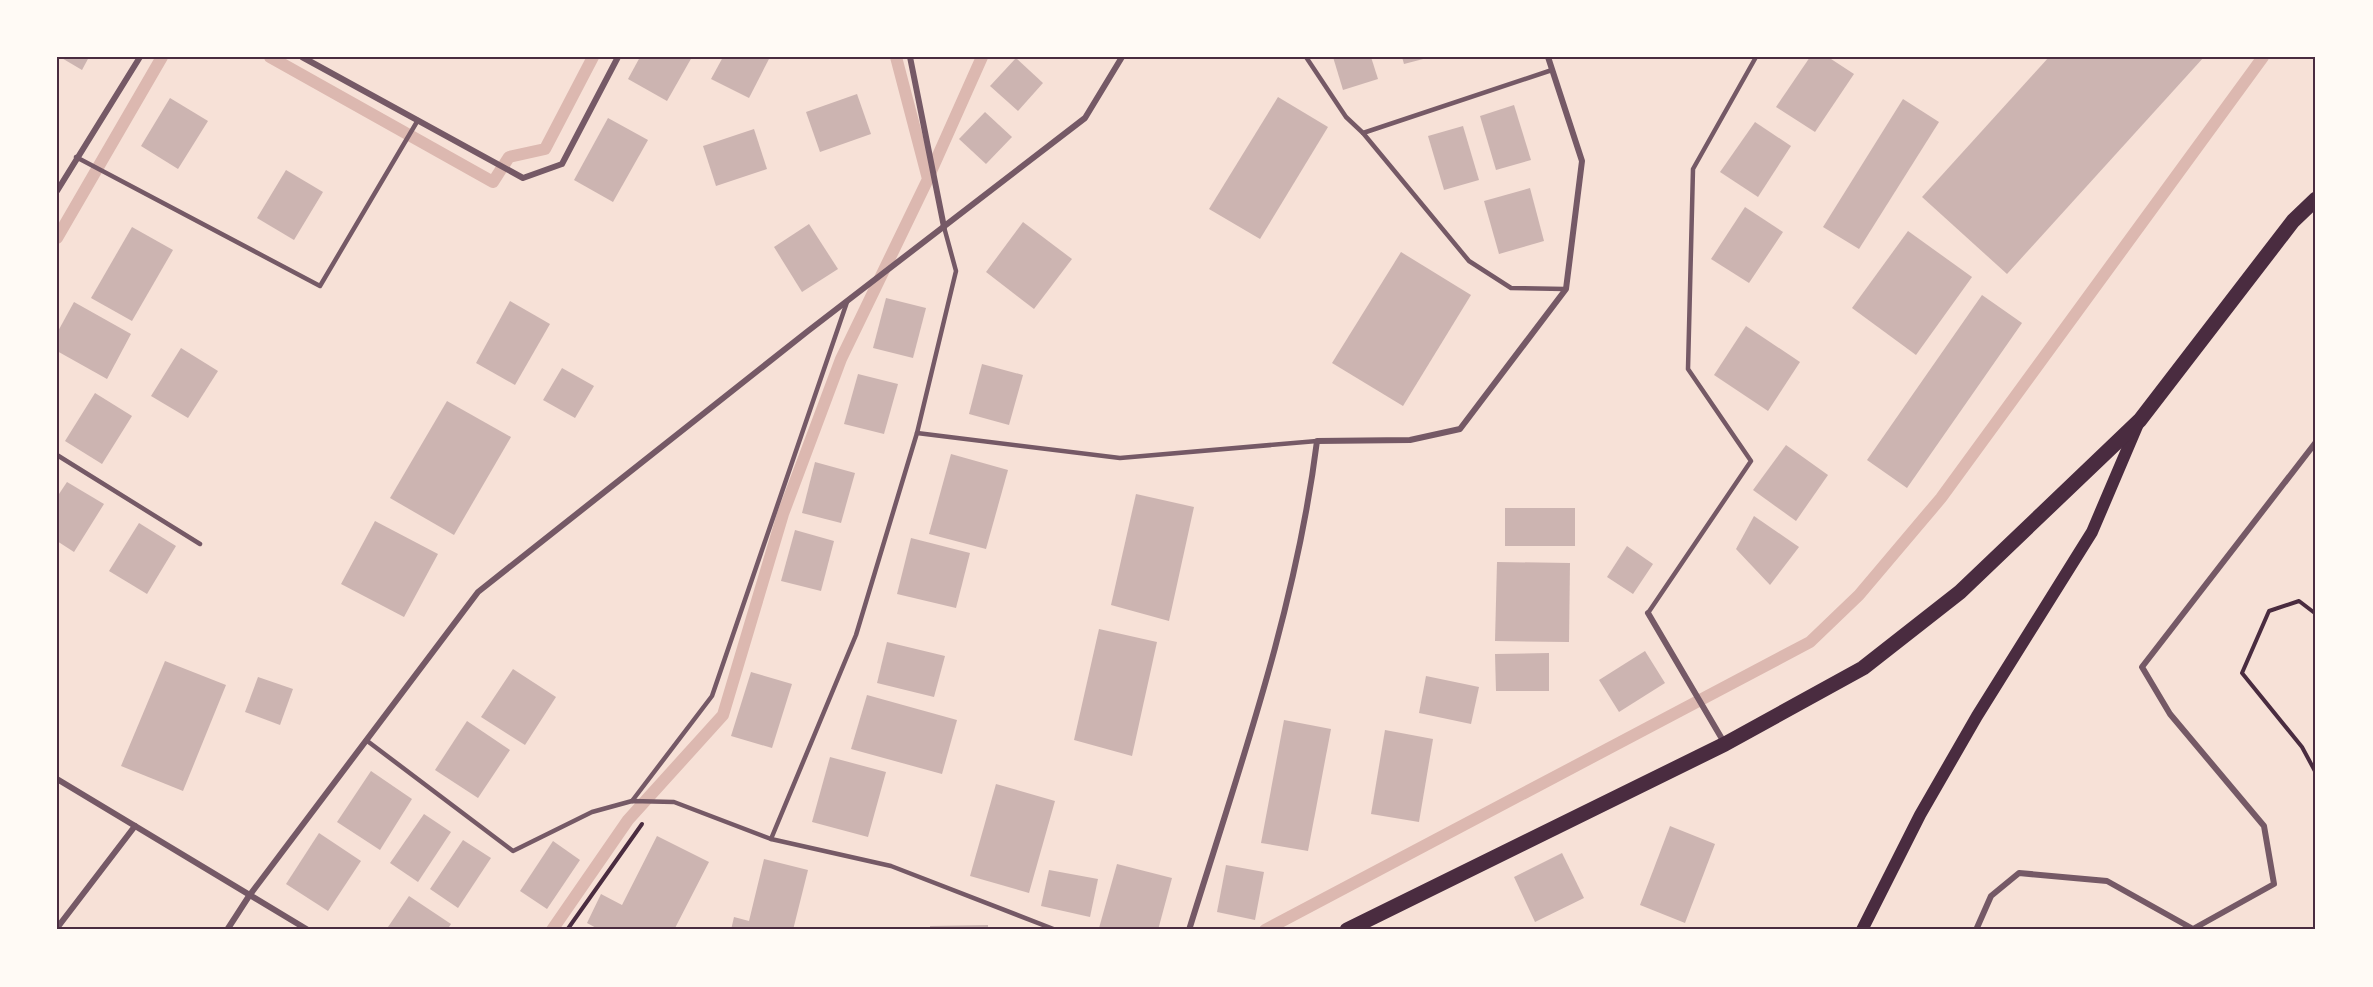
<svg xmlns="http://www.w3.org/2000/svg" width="2373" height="987" font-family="'Noto Sans',sans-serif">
  <rect width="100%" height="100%" fill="#f7e1d7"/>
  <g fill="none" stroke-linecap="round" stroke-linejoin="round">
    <g stroke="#dcb8b0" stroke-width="12">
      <polyline points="270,57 493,182 509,157 545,149 593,57"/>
      <polyline points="928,178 982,57"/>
      <polyline points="57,238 162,57"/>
      <polyline points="552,930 628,820 723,715 783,514 841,359 928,179 896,57"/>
      <polyline points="1265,930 1810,642 1859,595 1941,498 2263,57"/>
    </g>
  </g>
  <g fill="#ccb4b1">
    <polygon points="60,57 89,57 82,70"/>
    <polygon points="640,57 692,57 667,101 628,79"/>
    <polygon points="723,57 770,57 749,98 711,79"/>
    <polygon points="1333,57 1371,57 1378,79 1343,90"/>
    <polygon points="1402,57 1427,57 1427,58 1404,64"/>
    <polygon points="1810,57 1828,57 1854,74 1815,132 1776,107"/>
    <polygon points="2049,57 2204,57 2007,274 1922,197"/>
    <polygon points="1016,58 1043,83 1018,111 990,86"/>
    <polygon points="857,94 871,134 820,152 806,112"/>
    <polygon points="1278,97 1328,127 1260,239 1209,209"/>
    <polygon points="170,98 208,121 178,169 141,146"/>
    <polygon points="1903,99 1939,122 1859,249 1823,227"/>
    <polygon points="1514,105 1531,160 1496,170 1480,116"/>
    <polygon points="985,112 1012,137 986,164 959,139"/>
    <polygon points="608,118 648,140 613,202 574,180"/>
    <polygon points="1755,122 1791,146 1758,197 1720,172"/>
    <polygon points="1463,126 1479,180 1444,190 1428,136"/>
    <polygon points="754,129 767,169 716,186 703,146"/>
    <polygon points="286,170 323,192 294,240 257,218"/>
    <polygon points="1530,188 1544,241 1499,254 1484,201"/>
    <polygon points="1745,207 1783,232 1749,283 1711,259"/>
    <polygon points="1023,222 1072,259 1034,309 986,272"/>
    <polygon points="809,224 838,269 802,292 774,247"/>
    <polygon points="132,227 173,250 132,321 91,298"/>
    <polygon points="1908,231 1972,277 1916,355 1852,308"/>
    <polygon points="1401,252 1471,295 1403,406 1332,363"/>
    <polygon points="1982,295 2022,323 1907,488 1867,460"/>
    <polygon points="886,298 926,308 913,358 873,348"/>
    <polygon points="510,301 550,324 515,385 476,363"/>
    <polygon points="74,302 131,334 107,379 57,351 57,333"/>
    <polygon points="1746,326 1800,362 1768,411 1714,375"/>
    <polygon points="181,348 218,371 188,418 151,396"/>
    <polygon points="982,364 1023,375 1009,425 969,414"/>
    <polygon points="562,368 594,386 575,418 543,400"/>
    <polygon points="858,374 898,384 884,434 844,424"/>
    <polygon points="95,393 132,416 102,464 65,441"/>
    <polygon points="447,401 511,437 454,535 390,498"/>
    <polygon points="1786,445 1828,475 1796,521 1753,490"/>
    <polygon points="951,454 1008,470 986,549 929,534"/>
    <polygon points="815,462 855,473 841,523 802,513"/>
    <polygon points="67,482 104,504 74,552 57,541 57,497"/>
    <polygon points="1136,494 1194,507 1169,621 1111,605"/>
    <rect x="1505" y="508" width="70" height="38"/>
    <polygon points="1754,516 1799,547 1770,585 1736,549"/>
    <polygon points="375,521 438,554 404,617 341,584"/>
    <polygon points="139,523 176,546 147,594 109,571"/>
    <polygon points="795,530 834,541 821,591 781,581"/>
    <polygon points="911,538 970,553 956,608 897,594"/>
    <polygon points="1627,546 1653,564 1633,594 1607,577"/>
    <polygon points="1497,562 1570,563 1569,642 1495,641"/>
    <polygon points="1099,629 1157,642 1132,756 1074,740"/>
    <polygon points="887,642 945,656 934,697 877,683"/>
    <polygon points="1645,651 1665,683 1619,712 1599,680"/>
    <polygon points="1549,653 1549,691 1496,691 1495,654"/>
    <polygon points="165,661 226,685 183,791 121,766"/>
    <polygon points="513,669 556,697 525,745 481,717"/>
    <polygon points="751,672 792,684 772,748 731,736"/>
    <polygon points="1426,676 1479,687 1471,724 1419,713"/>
    <polygon points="258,677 293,689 280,725 245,712"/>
    <polygon points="867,695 957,720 942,774 851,749"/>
    <polygon points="1284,720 1331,729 1308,851 1261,843"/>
    <polygon points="467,721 510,750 478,798 435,770"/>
    <polygon points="1385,730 1433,739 1419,822 1371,814"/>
    <polygon points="830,757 886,772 868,837 812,822"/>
    <polygon points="371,771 412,799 380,850 337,822"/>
    <polygon points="996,784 1055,801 1029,893 970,876"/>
    <polygon points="424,814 451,832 418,882 390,863"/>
    <polygon points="1670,826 1715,844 1685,923 1640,905"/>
    <polygon points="319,833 361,861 328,911 286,884"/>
    <polygon points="657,836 709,862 674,930 600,930 587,923 601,894 622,905"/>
    <polygon points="463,840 491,858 458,908 430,889"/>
    <polygon points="553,841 580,860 547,909 520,891"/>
    <polygon points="1562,853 1584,898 1535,922 1514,877"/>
    <polygon points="764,859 808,870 793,930 731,930 734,917 749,921"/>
    <polygon points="1117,864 1172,878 1158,930 1099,928"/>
    <polygon points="1226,865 1264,872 1255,920 1217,912"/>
    <polygon points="1049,870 1098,879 1090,917 1041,906"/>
    <polygon points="409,896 451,924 447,930 386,930"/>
    <polygon points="988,925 988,930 930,930 930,926"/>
  </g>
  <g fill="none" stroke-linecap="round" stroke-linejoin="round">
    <g stroke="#4a2c40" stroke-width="4">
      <polyline points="2316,614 2299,601 2269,611 2242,673 2302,747 2316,773"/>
      <polyline points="567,930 642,824"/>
    </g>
    <g stroke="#755966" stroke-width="4.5">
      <polyline points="1306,57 1346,117 1363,133 1469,261 1511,288 1565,289"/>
      <polyline points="1363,133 1552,70"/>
      <polyline points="76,157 320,286 418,120"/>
      <polyline points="917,433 1120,458 1317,441"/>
      <polyline points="57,455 200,544"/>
      <polyline points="1648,613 1751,461 1688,369 1693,169 1756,57"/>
      <polyline points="366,740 513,851 592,812 632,801 674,802 771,839 891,866 1056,930"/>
      <polyline points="632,801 712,696 847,302"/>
      <polyline points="771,839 856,635 917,433 956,271 944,227"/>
    </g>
    <g stroke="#755966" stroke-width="6">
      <polyline points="302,57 523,178 562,164 618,57"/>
      <polyline points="910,57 944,227"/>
      <polyline points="57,191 140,57"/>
      <polyline points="1648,613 1725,744"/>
      <polyline points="57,779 308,930"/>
      <polyline points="57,928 135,826"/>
      <polyline points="227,930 249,896 478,592 808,331 1085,118 1122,57"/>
      <path d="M1189,930C1239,769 1296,609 1317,441L1410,440L1460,429L1566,289L1582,161L1548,57"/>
      <polyline points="1976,930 1991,896 2019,873 2107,881 2193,929 2274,884 2264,826 2170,714 2142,667 2316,442"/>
    </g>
    <polyline stroke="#4a2c40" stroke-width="12" points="1862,930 1920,815 1977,716 2092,532 2138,424"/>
    <polyline stroke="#4a2c40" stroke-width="15" points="1347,930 1725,744 1863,668 1960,592 2140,420 2293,221 2316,199"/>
  </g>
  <rect width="2373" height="987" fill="none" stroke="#fffaf5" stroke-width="117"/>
  <rect x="58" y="58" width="2256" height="870" fill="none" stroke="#4a2c40" stroke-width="2"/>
</svg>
